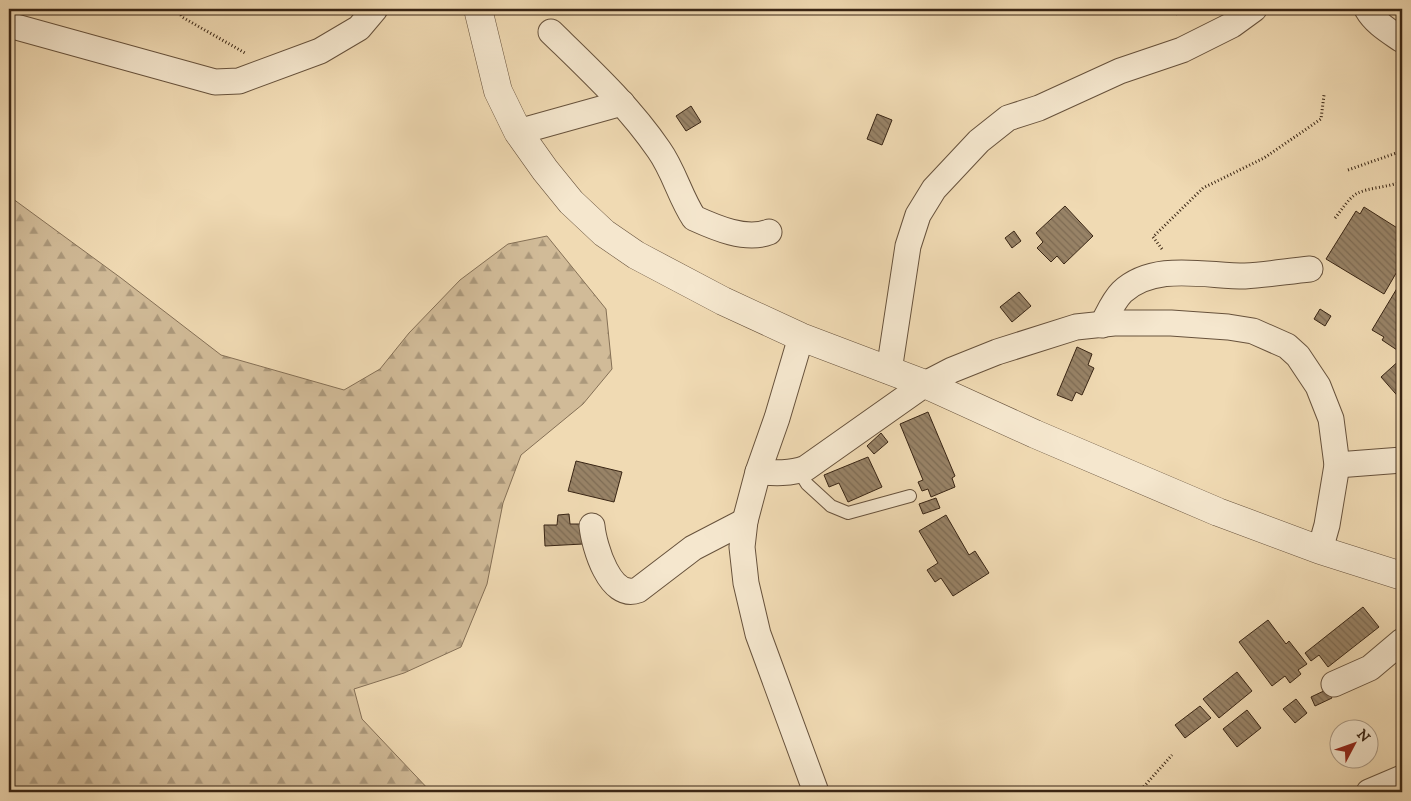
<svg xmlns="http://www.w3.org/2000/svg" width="1411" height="801" font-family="'IM FELL DW Pica',serif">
  <defs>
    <pattern id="forest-firs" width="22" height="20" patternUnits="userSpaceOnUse" patternTransform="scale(1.25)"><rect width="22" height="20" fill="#d1bb98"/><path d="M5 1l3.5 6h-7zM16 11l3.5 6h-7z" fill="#ab987b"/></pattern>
    <pattern id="building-back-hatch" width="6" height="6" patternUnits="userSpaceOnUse" patternTransform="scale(1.25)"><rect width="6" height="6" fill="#988367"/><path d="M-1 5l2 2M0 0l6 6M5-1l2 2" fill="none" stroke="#7d6b54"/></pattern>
  </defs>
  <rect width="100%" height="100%" fill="#f0dab3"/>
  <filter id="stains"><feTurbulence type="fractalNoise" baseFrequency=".004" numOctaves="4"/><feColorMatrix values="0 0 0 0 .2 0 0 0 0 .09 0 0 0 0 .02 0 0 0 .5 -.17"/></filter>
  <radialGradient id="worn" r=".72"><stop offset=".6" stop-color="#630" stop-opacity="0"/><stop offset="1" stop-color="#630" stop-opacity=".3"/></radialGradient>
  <polygon fill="url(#forest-firs)" stroke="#857056" points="9,196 121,278 221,355 344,390 380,369 409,333 460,280 508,244 547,236 606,309 612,369 583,404 521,455 503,503 487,584 461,647 404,673 354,689 362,719 431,792 9,792"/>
  <g fill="url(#building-back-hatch)" stroke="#392514">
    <polygon points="1171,9 1184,9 1176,15"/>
    <polygon points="691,106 701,122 686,131 676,116"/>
    <polygon points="877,114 892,120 882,145 867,139"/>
    <polygon points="1065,206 1093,236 1064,264 1057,256 1051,262 1037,248 1043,242 1036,233"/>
    <polygon points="1364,207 1402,231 1402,263 1384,294 1326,259 1356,211 1360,214"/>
    <polygon points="1014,231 1021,241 1012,248 1005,238"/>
    <polygon points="1402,280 1402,348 1399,347 1397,350 1382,340 1384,337 1372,330"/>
    <polygon points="1019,292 1031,306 1012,322 1000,307"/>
    <polygon points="1320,309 1331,316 1325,326 1314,319"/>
    <polygon points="1077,347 1092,354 1088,365 1094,368 1082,395 1076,392 1072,401 1057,395"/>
    <polygon points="1402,358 1402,401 1381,377"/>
    <polygon points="928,412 955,476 952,478 955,487 931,497 928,489 922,491 918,482 923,480 900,424"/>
    <polygon points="881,433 888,442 874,454 867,446"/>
    <polygon points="868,457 882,487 848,502 839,483 829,487 824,475"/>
    <polygon points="576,461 622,472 614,502 568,491"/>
    <polygon points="936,498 940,508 923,514 919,504"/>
    <polygon points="569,514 570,524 582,524 583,544 545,546 544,525 557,525 558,515"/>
    <polygon points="946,515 969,555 975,551 989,573 953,596 941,578 935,582 927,570 938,563 919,531"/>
    <polygon points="1363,607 1379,627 1328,667 1319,655 1311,661 1305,653"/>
    <polygon points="1268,620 1286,644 1289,641 1307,664 1298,670 1301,674 1290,683 1285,676 1272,686 1239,642"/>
    <polygon points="1237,672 1252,691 1219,718 1203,699"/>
    <polygon points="1328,689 1332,698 1315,706 1311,697"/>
    <polygon points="1296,699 1307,713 1295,723 1283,709"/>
    <polygon points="1200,706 1211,718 1185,738 1175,725"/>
    <polygon points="1247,710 1261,728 1237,747 1223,729"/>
  </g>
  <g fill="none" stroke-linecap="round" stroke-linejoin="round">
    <defs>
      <polyline id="service" points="799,471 807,484 831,506 848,513 910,496"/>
      <g id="minor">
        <path d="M1367,9C1375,23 1389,31 1402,40"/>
        <polyline points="9,25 215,82 239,81 320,51 359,28 375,9"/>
        <path d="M551,32C590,70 629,106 659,150C674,171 680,197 694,218C716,228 746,241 769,232"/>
        <polyline points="518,132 622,103"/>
        <path d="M1102,325C1108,314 1113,301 1122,292C1154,262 1205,276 1245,276C1266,275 1289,271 1310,269"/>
        <polyline points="801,337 777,418 758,472 745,521 742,547 746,583 758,634 816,792"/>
        <polyline points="889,371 908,246 918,215 934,189 979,141 1008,118 1039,108 1120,71 1182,50 1232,25 1254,9"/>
        <polyline points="1337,465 1402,460"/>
        <path d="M758,472C774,473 791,474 806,468L925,384L952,370L997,352L1076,327L1114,323H1171L1228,327L1253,331L1287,346L1298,356L1318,386L1331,419L1337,465L1327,525L1320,550"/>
        <path d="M592,526C594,546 610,601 638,590L693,548L745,521"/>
        <polyline points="1334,684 1370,668 1402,641"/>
        <polyline points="1369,792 1402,778"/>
      </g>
      <polyline id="tertiary" points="478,9 498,91 518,132 545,170 571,202 604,233 636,255 723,301 801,337 925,384 1035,434 1218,512 1320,550 1402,576"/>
    </defs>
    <use href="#service" stroke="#67523c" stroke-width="14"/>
    <use href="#minor" stroke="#67523c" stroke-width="27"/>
    <use href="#tertiary" stroke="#67523c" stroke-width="29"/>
    <g stroke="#392514" stroke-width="3" stroke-dasharray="1 2.5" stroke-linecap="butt">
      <polyline points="177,9 182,17 245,53"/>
      <polyline points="1348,170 1402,151"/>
      <path d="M1335,218C1342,210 1347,200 1356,194C1368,187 1388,188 1402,181"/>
      <polyline points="1162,249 1153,237 1203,188 1264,158 1321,119 1324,95"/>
      <polyline points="1139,792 1172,755"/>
    </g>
    <use href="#service" stroke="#f5e7ce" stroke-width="12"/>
    <use href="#minor" stroke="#f5e7ce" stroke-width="25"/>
    <use href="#tertiary" stroke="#f5e7ce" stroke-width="28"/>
  </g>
  <rect width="1411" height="801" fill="none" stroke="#f0dab3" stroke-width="30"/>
  <rect x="10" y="10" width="1391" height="781" fill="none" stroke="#392514" stroke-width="2.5"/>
  <rect x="15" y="15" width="1381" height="771" fill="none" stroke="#392514"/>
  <g transform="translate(1354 744) rotate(49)"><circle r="24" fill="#f5e7ce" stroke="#aa9984"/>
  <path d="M0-4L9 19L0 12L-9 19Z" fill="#8f2418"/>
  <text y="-8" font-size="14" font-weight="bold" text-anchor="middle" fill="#392514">N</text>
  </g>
  <rect width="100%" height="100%" filter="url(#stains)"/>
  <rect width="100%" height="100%" fill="url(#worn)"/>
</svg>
